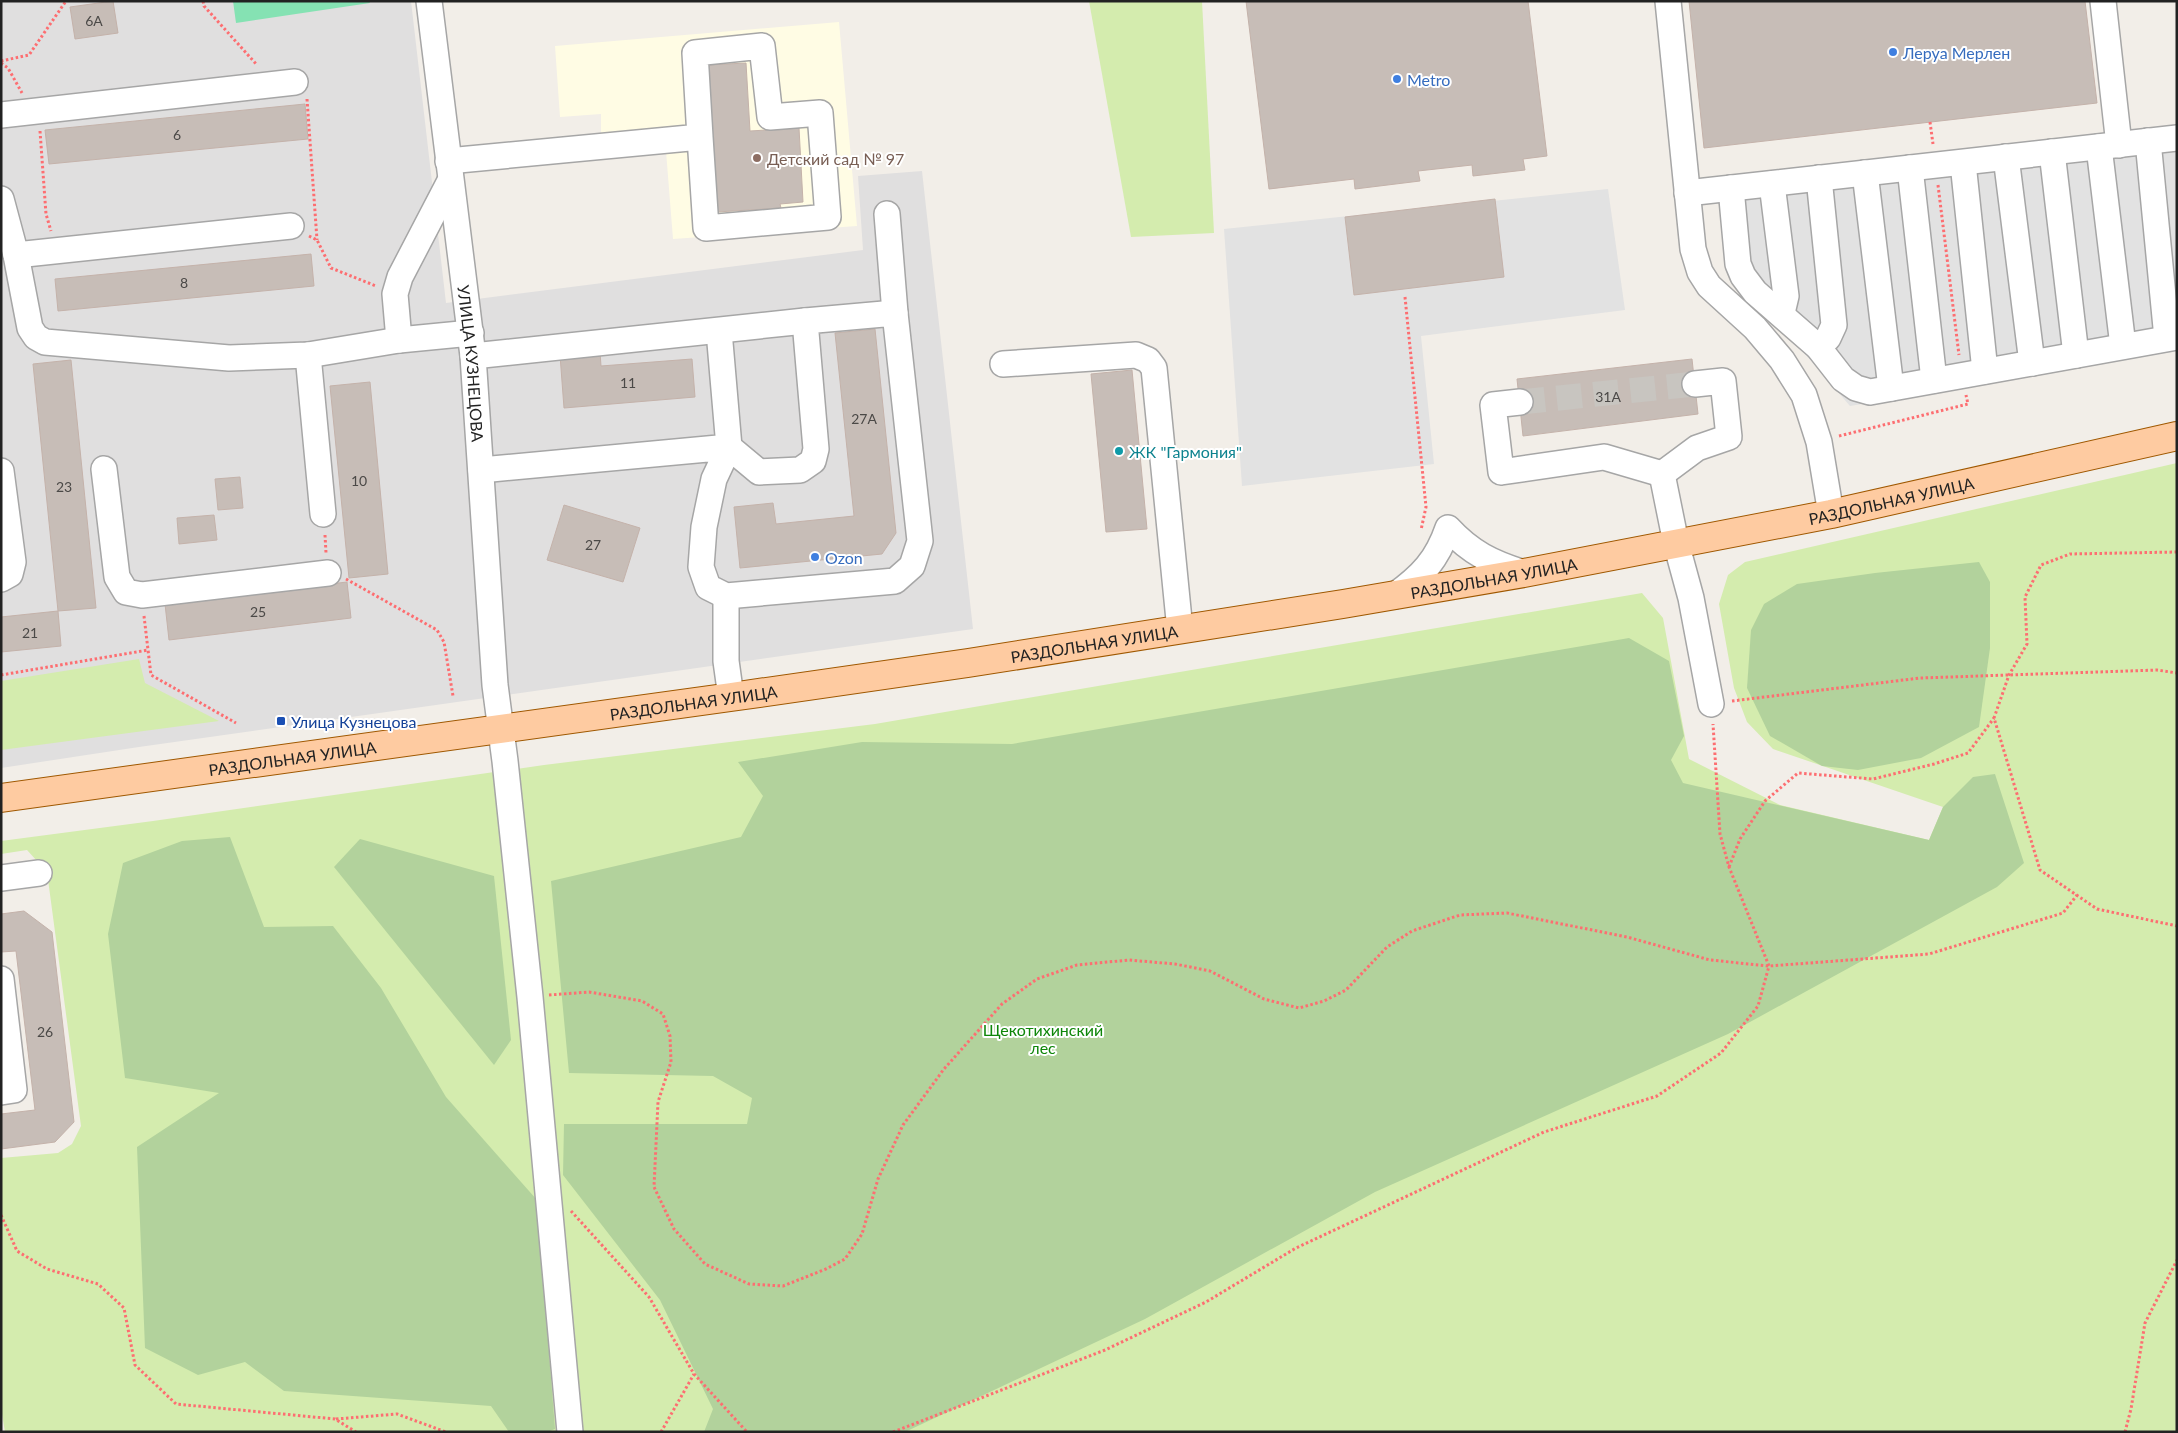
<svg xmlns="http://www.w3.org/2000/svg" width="2178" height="1433" font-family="Lato,sans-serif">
  <rect width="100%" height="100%" fill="#f2eee8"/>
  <polygon fill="#e0dfdf" points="1,1 411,1 446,303 863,250 858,176 922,171 973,629 139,747 1,768"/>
  <polygon fill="#fffce4" points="839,22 857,226 673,239 666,151 601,155 601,114 560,117 555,46"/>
  <g fill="#d4ecae">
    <polygon points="1089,1 1202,1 1214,233 1131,237"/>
    <polygon points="2177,463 2177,1432 5,1432 1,1408 1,1158 58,1153 72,1144 81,1126 47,872 27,850 1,854 1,841 153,821 544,765 875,724 1642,593 1663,618 1689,759 1780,805 1929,840 1943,807 1773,749 1747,722 1734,688 1719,604 1728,575 1745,562"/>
    <polygon points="139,659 145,683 219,721 1,750 1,681"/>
  </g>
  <g fill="#b2d29c">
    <polygon points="1979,562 1990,582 1990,648 1979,727 1921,758 1858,770 1822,766 1770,736 1747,688 1751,630 1764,604 1797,584 1875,573"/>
    <polygon points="1629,638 1669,661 1684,736 1671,760 1683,783 1929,840 1943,807 1973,777 1995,774 2024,863 1997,887 1728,1034 1375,1192 1145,1319 905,1432 704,1432 713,1409 660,1300 563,1175 564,1124 747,1124 752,1098 713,1076 569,1073 551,881 741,837 763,796 738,762 862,742 1012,744"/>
    <polygon points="230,837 264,927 333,926 381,988 446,1097 537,1200 555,1429 547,1432 509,1432 491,1406 284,1391 245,1362 198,1375 145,1348 137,1147 219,1093 125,1078 108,934 123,863 182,841"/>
    <polygon points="360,839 494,876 511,1040 494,1065 334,867"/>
  </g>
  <polygon fill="#85e2b3" points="233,1 369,1 370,3 236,23"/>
  <g fill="#e2e2e2">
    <polygon points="2177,144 2177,351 1850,406 1806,355 1765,318 1732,275 1721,197"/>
    <polygon points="1608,189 1625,310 1421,336 1434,464 1242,486 1224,229"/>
  </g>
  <g fill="#c7bdb7" stroke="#c4b2aa">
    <polygon points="113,1 118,33 75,39 70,7"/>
    <polygon points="1246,1 1528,1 1547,156 1523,159 1525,170 1473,176 1472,165 1418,171 1420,181 1355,189 1354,179 1269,189"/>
    <polygon points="1689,1 2085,1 2097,103 1704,148"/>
    <polygon points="746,63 750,131 799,128 803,202 780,204 781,208 717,212 708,65"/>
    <polygon points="305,104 308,139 49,164 45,130"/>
    <polygon points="1495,199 1504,277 1354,295 1345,217"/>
    <polygon points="311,254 314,286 58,311 55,279"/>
    <polygon points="875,329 896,533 882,554 740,568 734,507 773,503 776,524 854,516 835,333"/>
    <polygon points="600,352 601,366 692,359 695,397 564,408 560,355"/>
    <polygon points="1692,359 1698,414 1523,436 1517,379"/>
    <polygon points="71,360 96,608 58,611 33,364"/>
    <polygon points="1132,370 1147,529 1106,532 1091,374"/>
    <polygon points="370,382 388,574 349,578 330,386"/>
    <polygon points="240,477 243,508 218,510 215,479"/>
    <polygon points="564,505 640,528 623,582 547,560"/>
    <polygon points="214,515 217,540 179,544 177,518"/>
    <polygon points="347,582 351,618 169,640 165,604"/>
    <polygon points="58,611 61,646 1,652 1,617"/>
    <polygon points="24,911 52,932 74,1122 55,1142 1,1149 1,1114 35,1110 16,951 1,952 1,914"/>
  </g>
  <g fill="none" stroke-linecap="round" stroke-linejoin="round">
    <polyline stroke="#c8c5c0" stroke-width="25" stroke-dasharray="25 12" stroke-linecap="butt" points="1520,402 1695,384"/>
    <defs>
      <g id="minor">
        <path id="s1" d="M429,1L473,356L495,685L505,761L530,997L570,1432"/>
        <polyline points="1668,1 1693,249 1700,272 1709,286 1755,328 1782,360 1804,395 1819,442 1831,514"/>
        <polyline points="2103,1 2119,145"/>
        <polyline points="1,115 295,82"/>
        <polyline points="2148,141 2167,338"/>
        <polyline points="2099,147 2123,346"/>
        <polyline points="2052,152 2076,355"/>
        <polyline points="2006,157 2032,363"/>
        <polyline points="448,161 700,137 706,228 828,217 820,113 770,117 762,46 695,53 700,137"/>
        <polyline points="1963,163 1985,371"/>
        <polyline points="1910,168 1934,380"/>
        <polyline points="1865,173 1891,388"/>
        <polyline points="1772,184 1786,296 1782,313"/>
        <polyline points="1731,188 1738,264 1743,276 1755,292 1818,347 1843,379 1856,388 1870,392 2177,337"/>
        <polyline points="1687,193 2177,138"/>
        <polyline points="1,199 16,255 30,328 36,337 45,342 229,358 308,355 399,340 471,333"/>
        <polyline points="887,214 895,313"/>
        <polyline points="16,255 291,226"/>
        <polyline points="399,340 395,294 400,277 450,181"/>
        <polyline points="1818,347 1828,338 1834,325 1819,178"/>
        <polyline points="308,355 323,514"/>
        <polyline points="473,356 805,321"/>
        <polyline points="1003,364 1136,355 1148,360 1154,368 1180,630"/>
        <polyline points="1520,402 1493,405 1501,472 1604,457 1662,474"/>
        <polyline points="104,469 117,577 126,592 142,595 328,573"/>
        <polyline points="481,470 729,447 714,479 704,527 701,567 708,587 726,596 895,581 912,566 920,541 895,313 805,321 816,449 813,461 800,470 759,472 729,447 719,331"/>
        <polyline points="1,471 13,562 10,574 1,579"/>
        <polyline points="1662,474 1676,543 1691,598 1711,704"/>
        <polyline points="1662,474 1697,448 1729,437 1723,381 1695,384"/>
        <polyline points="726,596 726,661 731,697"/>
        <path d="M1394,596C1422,576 1437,560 1448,528C1471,553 1492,563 1524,573"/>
        <polyline points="1,878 39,873"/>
        <polyline points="1,979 14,1090 1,1092"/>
      </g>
      <g id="major">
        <path id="s2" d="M1,798L731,697L968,663L1343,604L1524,573L1831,514L2177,436"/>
      </g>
    </defs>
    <use href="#minor" stroke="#a6a6a6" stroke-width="28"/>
    <use href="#major" stroke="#9f5800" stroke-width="30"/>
    <g stroke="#fd6e71" stroke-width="3" stroke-dasharray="2.5 2.5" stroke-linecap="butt">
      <polyline points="203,1 204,6 257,65"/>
      <polyline points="1,61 29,55 66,1"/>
      <polyline points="1,63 8,68 22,93"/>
      <polyline points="307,99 317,240"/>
      <polyline points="1930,122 1933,144"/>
      <polyline points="40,131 46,214 51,231"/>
      <polyline points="1938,185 1959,355"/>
      <polyline points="309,236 317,240 331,268 376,286"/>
      <polyline points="1405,297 1426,507 1421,530"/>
      <polyline points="1839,436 1968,404 1966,395"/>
      <polyline points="325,535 326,553"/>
      <polyline points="2177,552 2070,554 2041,565 2025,597 2027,644 2009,675 1994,718 2040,870 2097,909 2177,926"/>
      <polyline points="346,579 437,630 444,642 453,696"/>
      <polyline points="144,616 151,675 236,723"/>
      <polyline points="1,675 148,650"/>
      <polyline points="1732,701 1920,678 2157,670 2177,673"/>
      <polyline points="1729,867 1740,839 1765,801 1798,773 1873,779 1934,764 1968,753 1994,718"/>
      <polyline points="549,995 589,992 642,1001 663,1014 670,1036 671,1062 658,1102 654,1187 674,1229 705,1264 749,1284 783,1286 826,1269 845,1259 862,1234 878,1179 903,1125 944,1069 1002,1004 1037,979 1077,965 1129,960 1175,964 1210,971 1264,999 1299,1008 1324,1001 1346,990 1387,947 1412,931 1460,915 1507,913 1627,937 1710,960 1769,966 1929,954 2063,913 2077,895"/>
      <polyline points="571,1211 649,1297 694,1374 747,1432"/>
      <polyline points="1,1215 17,1251 47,1269 98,1284 124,1308 135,1365 176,1404 335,1419 356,1432"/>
      <polyline points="336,1419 397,1414 446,1432"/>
      <polyline points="661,1432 694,1374"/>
      <polyline points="893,1432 1105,1350 1206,1302 1296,1248 1544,1132 1657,1096 1721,1053 1758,1006 1769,966 1729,867 1720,834 1713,724"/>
      <polyline points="2125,1432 2131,1409 2145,1323 2177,1260"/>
    </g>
    <use href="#minor" stroke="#fff" stroke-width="25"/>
    <use href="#major" stroke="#fecba1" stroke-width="28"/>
  </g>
  <g fill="#3f7fe0" stroke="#fff" stroke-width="2">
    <circle cx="1893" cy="52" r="5"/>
    <circle cx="1397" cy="79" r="5"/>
    <circle cx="815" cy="557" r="5"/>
  </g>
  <circle fill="#8d6e63" stroke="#fff" stroke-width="2" cx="757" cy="158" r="5"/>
  <circle fill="#0f9aa8" stroke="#fff" stroke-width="2" cx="1119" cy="451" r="5"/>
  <rect fill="#1a4fb4" stroke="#fff" stroke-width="2" x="276" y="716" width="10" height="10" rx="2.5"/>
  <g text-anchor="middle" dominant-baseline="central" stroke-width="4" stroke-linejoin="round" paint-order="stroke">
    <g font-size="14" fill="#4b4947">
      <text x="94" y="20">6А</text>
      <text x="177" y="134">6</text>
      <text x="184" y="282">8</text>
      <text x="628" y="382">11</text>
      <text x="1608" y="396">31А</text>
      <text x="864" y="418">27А</text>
      <text x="359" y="480">10</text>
      <text x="64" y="486">23</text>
      <text x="593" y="544">27</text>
      <text x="258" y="611">25</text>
      <text x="30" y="632">21</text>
      <text x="45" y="1031">26</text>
    </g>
    <g font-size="16" fill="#366cbe" stroke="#fff" text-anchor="start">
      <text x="1903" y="52">Леруа Мерлен</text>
      <text x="1407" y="79">Metro</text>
      <text x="825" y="557">Ozon</text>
    </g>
    <g font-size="16" fill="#785e54" stroke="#fff" text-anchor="start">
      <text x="767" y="158">Детский сад № 97</text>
    </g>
    <g font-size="16" fill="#222" stroke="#fff">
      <text stroke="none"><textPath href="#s1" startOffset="365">УЛИЦА КУЗНЕЦОВА</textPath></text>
      <text stroke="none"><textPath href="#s2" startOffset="1914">РАЗДОЛЬНАЯ УЛИЦА</textPath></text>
      <text stroke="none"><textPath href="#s2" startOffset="1509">РАЗДОЛЬНАЯ УЛИЦА</textPath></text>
      <text stroke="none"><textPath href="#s2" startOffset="1104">РАЗДОЛЬНАЯ УЛИЦА</textPath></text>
      <text stroke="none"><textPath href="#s2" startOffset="699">РАЗДОЛЬНАЯ УЛИЦА</textPath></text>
      <text stroke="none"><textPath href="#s2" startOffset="294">РАЗДОЛЬНАЯ УЛИЦА</textPath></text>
    </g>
    <g font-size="16" fill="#0d838f" stroke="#fff" text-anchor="start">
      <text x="1129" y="451">ЖК "Гармония"</text>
    </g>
    <g font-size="16" fill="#164399" stroke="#fff" text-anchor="start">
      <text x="291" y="721">Улица Кузнецова</text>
    </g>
    <g font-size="16" fill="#0e8609" stroke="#fff">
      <text x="1043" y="1029">Щекотихинский<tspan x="1043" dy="18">лес</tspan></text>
    </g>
  </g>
  <rect width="2178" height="1433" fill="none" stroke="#222222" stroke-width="5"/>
</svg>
